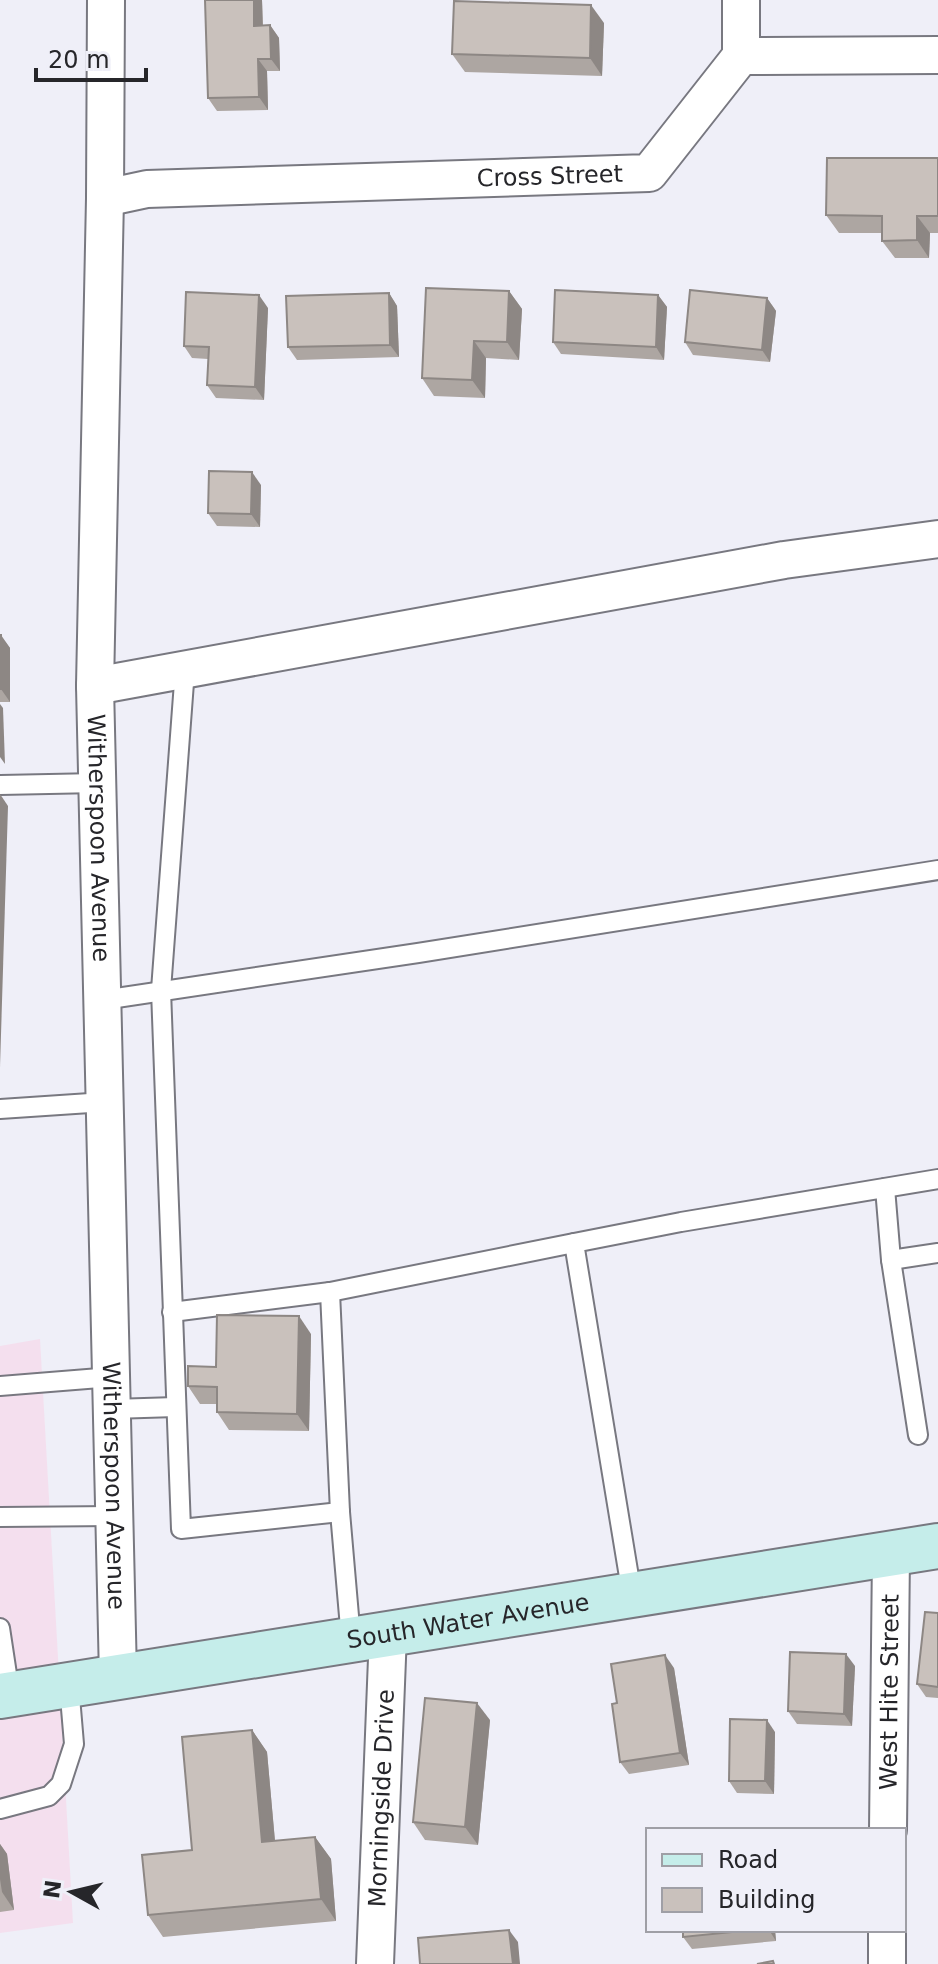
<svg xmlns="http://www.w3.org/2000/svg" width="938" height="1964" font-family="'DejaVu Sans',sans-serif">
  <rect width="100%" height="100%" fill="#efeff8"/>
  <polygon fill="#f4dfee" points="40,1339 73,1923 0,1933 0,1346"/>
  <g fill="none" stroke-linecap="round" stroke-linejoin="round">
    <defs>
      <g id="service">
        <polyline points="185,669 161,990 181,1529 340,1512"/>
        <polyline points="0,785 98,783"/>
        <polyline points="103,1000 418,953 938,870"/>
        <polyline points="0,1109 105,1102"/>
        <polyline points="885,1188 891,1260 918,1435"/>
        <polyline points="891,1260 938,1253"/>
        <polyline points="330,1292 340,1512 351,1639"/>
        <polyline points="172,1312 330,1292 574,1243"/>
        <polyline points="0,1386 112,1377"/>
        <polyline points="112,1409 176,1407"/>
        <polyline points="0,1517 114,1516"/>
        <polyline points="632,1595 574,1243 681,1222 938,1179"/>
        <polyline points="0,1628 10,1694"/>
        <polyline points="0,1809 49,1796 61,1784 74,1744 69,1685"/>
      </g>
      <g id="minor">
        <path id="s1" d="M106,0L105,198L95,686L118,1676"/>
        <polyline points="741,0 741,56"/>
        <polyline points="741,56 938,55"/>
        <path id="s2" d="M105,198L147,189L649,173L741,56"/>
        <polyline points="95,686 784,560 938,539"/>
        <path id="s3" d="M888,1830L891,1554"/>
        <path id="s4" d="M375,1964L388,1633"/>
        <polyline points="887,1964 887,1930"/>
      </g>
      <g id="secondary">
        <path id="s5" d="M0,1696L938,1546"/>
      </g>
    </defs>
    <use href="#service" stroke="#787880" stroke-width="22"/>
    <use href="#minor" stroke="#787880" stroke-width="40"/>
    <use href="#secondary" stroke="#787880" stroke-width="48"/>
    <use href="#service" stroke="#fff" stroke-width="18"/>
    <use href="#minor" stroke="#fff" stroke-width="36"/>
    <use href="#secondary" stroke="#c5edea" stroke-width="44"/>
  </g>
  <g fill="#ada6a2">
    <polygon points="205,0 262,0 263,25 270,25 279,38 280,71 267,71 268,110 217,111 208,98"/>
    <polygon points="604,23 602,76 465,72 452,54"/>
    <polygon points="938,158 938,233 930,233 929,258 895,258 882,241 882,233 839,233 826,215"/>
    <polygon points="509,291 522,309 519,360 486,358 485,398 434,396 422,378"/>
    <polygon points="389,293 397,306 399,357 297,360 288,347"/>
    <polygon points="658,295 667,307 664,360 561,354 553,342"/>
    <polygon points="767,298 776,311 770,362 693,355 685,342"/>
    <polygon points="268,308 264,400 216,398 207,385 208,359 192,358 184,346"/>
    <polygon points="261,485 260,527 217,526 208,513"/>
    <polygon points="0,635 10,648 10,702 0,702"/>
    <polygon points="311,1334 309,1431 229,1430 217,1412 217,1404 200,1404 188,1386 216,1367"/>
    <polygon points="938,1613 938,1698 926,1697 917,1684"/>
    <polygon points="855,1666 852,1726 797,1724 788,1711"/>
    <polygon points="674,1668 689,1765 629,1774 620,1762 617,1703"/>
    <polygon points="490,1720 478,1845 425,1840 413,1822"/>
    <polygon points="252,1730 267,1752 275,1841 315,1837 331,1859 336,1921 163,1937 148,1915 192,1850"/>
    <polygon points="775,1732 774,1794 737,1793 729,1781"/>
    <polygon points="0,1844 7,1854 14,1910 0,1912"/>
    <polygon points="683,1930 775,1930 776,1941 692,1949 683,1937"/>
  </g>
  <g fill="#8d8784">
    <polygon points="254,0 262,0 263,38 254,26"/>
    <polygon points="591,5 604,23 602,76 590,58"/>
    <polygon points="270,25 279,38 280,71 271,59"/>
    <polygon points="258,59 267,71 268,110 259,97"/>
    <polygon points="917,216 930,233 929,258 917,240"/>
    <polygon points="509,291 522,309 519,360 507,342"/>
    <polygon points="389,293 397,306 399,357 390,345"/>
    <polygon points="259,295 268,308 264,400 255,387"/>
    <polygon points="658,295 667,307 664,360 656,347"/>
    <polygon points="767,298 776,311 770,362 762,350"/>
    <polygon points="474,341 486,358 485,398 472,380"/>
    <polygon points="252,472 261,485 260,527 251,514"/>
    <polygon points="1,635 10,648 10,702 1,689"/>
    <polygon points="0,704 3,708 5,764 0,757"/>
    <polygon points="0,794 8,806 0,1067"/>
    <polygon points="299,1316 311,1334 309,1431 297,1414"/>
    <polygon points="846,1654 855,1666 852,1726 844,1714"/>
    <polygon points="665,1655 674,1668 689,1765 680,1753"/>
    <polygon points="477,1703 490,1720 478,1845 465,1827"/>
    <polygon points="767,1720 775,1732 774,1794 765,1781"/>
    <polygon points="252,1730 267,1752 277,1864 262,1842"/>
    <polygon points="315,1837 331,1859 336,1921 321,1899"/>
    <polygon points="0,1844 7,1854 14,1910 2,1892 0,1879"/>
    <polygon points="509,1930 518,1942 520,1964 513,1964"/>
    <polygon points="769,1930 775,1930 776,1941"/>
  </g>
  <g fill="#c9c1bc" stroke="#8d8784" stroke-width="2">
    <polygon points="205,0 254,0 254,26 270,25 271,59 258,59 259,97 208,98"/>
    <polygon points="454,1 591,5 590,58 452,54"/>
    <polygon points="827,158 938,158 938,216 917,216 917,240 882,241 882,216 826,215"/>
    <polygon points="426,288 509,291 507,342 474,341 472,380 422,378"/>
    <polygon points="555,290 658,295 656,347 553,342"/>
    <polygon points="690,290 767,298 762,350 685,342"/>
    <polygon points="186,292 259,295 255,387 207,385 209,347 184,346"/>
    <polygon points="389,293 390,345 288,347 286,296"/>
    <polygon points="209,471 252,472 251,514 208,513"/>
    <rect x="0" y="635" width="1" height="54"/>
    <polygon points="217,1315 299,1316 297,1414 217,1412 217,1387 188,1386 188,1366 216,1367"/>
    <polygon points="925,1612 938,1613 938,1687 917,1684"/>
    <polygon points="790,1652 846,1654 844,1714 788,1711"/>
    <polygon points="665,1655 680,1753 620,1762 612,1704 617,1703 611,1664"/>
    <polygon points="425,1698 477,1703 465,1827 413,1822"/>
    <polygon points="730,1719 767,1720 765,1781 729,1781"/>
    <polygon points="252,1730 262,1842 315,1837 321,1899 148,1915 142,1855 192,1850 182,1737"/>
    <polygon points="509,1930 513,1964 420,1964 418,1938"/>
    <polygon points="683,1930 752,1930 683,1937"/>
    <polygon points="773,1961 774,1964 757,1964"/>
  </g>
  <g text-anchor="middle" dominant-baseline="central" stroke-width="8" stroke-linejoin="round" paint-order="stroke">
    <g font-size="24" fill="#26262a" stroke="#efeff8">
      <text stroke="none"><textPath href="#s2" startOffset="446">Cross Street</textPath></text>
      <text stroke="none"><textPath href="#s1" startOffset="838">Witherspoon Avenue</textPath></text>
      <text stroke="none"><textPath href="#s1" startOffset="1486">Witherspoon Avenue</textPath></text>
      <text stroke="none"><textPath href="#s5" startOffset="474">South Water Avenue</textPath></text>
      <text stroke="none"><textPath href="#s3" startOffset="138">West Hite Street</textPath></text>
      <text stroke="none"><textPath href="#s4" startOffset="166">Morningside Drive</textPath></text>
    </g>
  </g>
  <rect x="646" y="1828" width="260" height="104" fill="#efeff8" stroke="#9f9fa6" stroke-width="2"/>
  <rect x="662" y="1854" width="40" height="12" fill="#c5edea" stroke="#9f9fa6" stroke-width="2"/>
  <text x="718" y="1868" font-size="24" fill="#26262a">Road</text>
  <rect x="662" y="1888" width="40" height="24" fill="#c9c1bc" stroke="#9f9fa6" stroke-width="2"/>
  <text x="718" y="1908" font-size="24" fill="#26262a">Building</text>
  <g transform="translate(72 1892) rotate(278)" stroke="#efeff8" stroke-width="6" paint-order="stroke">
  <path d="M0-6L14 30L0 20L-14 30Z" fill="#26262a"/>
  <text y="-12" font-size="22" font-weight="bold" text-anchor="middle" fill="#26262a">N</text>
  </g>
  <path d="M36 68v12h110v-12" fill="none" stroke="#26262a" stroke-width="4"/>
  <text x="48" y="68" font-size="24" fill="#26262a" stroke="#efeff8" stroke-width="6" paint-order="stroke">20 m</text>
</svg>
